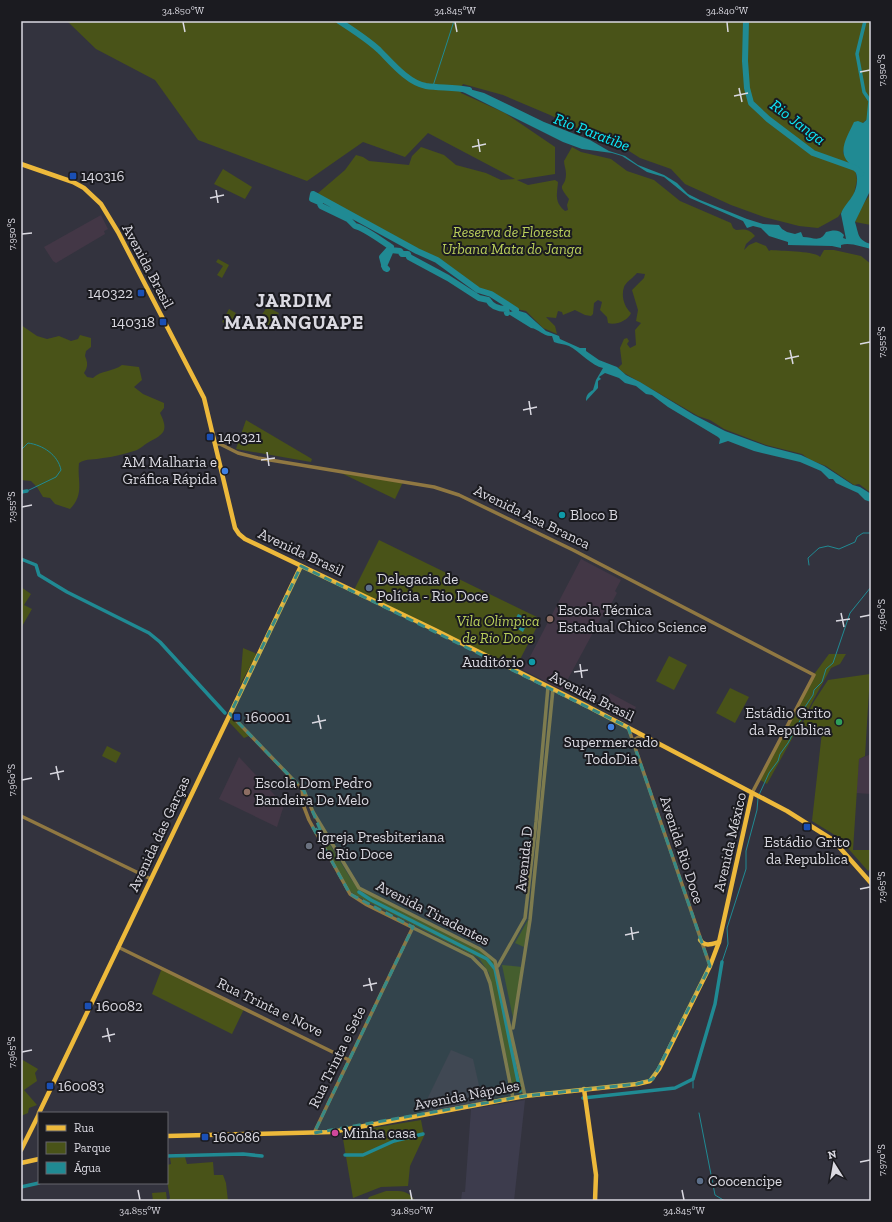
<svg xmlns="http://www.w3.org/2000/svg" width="892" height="1222" font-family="'Zilla Slab',serif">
  <rect width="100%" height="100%" fill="#33333e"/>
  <polygon fill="#3d3c4d" points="525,1100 514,1201 461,1201 462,1192 465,1192 471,1109"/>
  <g fill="#433746">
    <polygon points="101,215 108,229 104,231 105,234 56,263 53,261 44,247"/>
    <polygon points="581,559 621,580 615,591 617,593 604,617 602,616 562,690 523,670"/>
    <polygon points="610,693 636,707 628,723 603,710"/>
    <polygon points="871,754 871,794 856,793 859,759"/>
    <polygon points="239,757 284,805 277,827 219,799"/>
    <polygon points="451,1050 473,1059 483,1103 420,1114"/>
  </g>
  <g fill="#495318">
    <path d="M67,21H871V116L848,135L843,153L855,168L857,180L854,194L849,202L838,217L818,228L799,226L764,217L731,205L685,184L671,169L640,158L618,144L589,134L550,115L503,95L463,84L460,89L461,93L505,113L555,147V174L517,180L528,185L555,180L558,182C557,195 554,202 565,211L568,210L567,205L569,199C555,182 566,189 566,174C566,169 564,165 564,161L572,147L581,152L611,159L627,171L654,180L680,201L731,223L733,228L736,230C745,229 749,229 755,236L746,244L744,250L749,245L756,242L766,246L769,251L771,250C782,251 815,251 820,257L824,250H834L861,256L871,264V493L859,484L854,485L826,466L810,460L802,454L766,445L724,429L710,420L698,416L624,373L618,368L622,364L620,348L624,339L627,338L629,341L627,344L630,348L636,345L635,330L641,323L636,321L638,310L632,290L644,278L645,274L637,273C634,277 625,283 624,287C621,296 624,307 631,313C629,320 615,326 608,323L607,317L600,310L602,302L598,300L594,303L593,314L591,316L585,315L575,310L563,315L562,312L558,311L556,318L546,317L555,326L557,334L543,328L526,311L516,309L497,297L479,290L436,258L415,250L406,243L400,242L344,211L317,194L345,170L356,155L363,157L369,161L409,165L412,156L421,147L444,155L456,165L486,173L501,180L515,179L428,133L405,157L363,142L307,181L198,140L155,80L96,49Z"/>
    <polygon points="223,169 252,187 245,199 214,184"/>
    <polygon points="871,173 871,225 855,222 861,207 869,196"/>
    <polygon points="218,259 229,265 222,278 217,275 223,266 216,262"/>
    <polygon points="267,307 279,313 269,329 257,322"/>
    <polygon points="229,309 236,313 230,326 222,322"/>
    <path d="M21,325L37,336L47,339L59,336L71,341L78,339L80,335L91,338V347L86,351L85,356C88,363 88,367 84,373L87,377L93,378C101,370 113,372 122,365L139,367L142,380L134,387L143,394L164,403V408L160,413C169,431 164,434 149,442C143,445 141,449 134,451C124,454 113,457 103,458C95,460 86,458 79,463C77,481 85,494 70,509L55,504L50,498L43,497L37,487L31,481L21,480Z"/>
    <polygon points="246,420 312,459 311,462 236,449"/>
    <polygon points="337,471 403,482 395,499"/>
    <polygon points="379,540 541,619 515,669 354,590"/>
    <polygon points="21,587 31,594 24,605 32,609 21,628"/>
    <polygon points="243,648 255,653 256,655 240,685"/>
    <polygon points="829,654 846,654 840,664 831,668 767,784 759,779 815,673"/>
    <polygon points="669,656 687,665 674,690 656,681"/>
    <polygon points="870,674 865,756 859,759 853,850 871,850 871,868 868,871 838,837 812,821 822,732 799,730 813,703 828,680"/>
    <polygon points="730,688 749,697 735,723 716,713"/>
    <polygon points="232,719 249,736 244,738 230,723 229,721"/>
    <polygon points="107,746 121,753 116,763 102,756"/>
    <polygon points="327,840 351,879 359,889 480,950 494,959 524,1092 514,1093 489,973 479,958 355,895 346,888 324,848"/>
    <polygon points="529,918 524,947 515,943"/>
    <polygon points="502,965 522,967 513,1018"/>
    <polygon points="162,968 244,1009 232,1034 152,994"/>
    <polygon points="21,1059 38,1069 35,1073 37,1081 24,1090 37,1105 29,1108 28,1113 21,1116"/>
    <polygon points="421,1120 424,1136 410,1166 408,1186 381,1187 353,1198 342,1133"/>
    <polygon points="185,1157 187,1164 213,1162 214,1175 223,1175 226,1183 228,1201 168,1201 170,1198 167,1181 167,1165 171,1164 170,1158"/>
    <path d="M386,1191C399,1191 408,1189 415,1201H367L369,1197Z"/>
    <polygon points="166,1192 167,1201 153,1201 152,1193"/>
  </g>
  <g fill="#208a93">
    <path d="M462,87L484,93L544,122L590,140L609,151L625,156L638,165L664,175L677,183L688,194L700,200L747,219L763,224L779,225L782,229L787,232L795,234L801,232L803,237C813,237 820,243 826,232C833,230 839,229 844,235L843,238L846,239L841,214C845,202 856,198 857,181C858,167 847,165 844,155C841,145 850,131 854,122L858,121L863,123L871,116L870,191L855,222C859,234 857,240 871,244V249C862,247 850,242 841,245V248L832,246L788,245V242L769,236L761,228L753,226L747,228L743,221L690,198L664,177L647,172L622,156L612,153L582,149L563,142L463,92Z"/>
    <path d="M516,310L526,313L546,331L559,336L560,339L580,348H586V351L599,360L617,367L626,375L640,382L694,415L725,431L766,446L801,455L824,466L853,485L860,487L871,494V502L865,500L858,493L836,483L833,479H829L821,471L800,462L754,451L728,441L719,444L720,439L718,437L668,407L652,395L646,394L636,386L625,383L619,378L605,373L599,377L601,379L598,381V388L586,401C586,395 588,393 593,390L596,380L603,368C592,366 579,351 569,346C564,344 559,344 554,342L552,336C544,337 539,329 531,328L507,313Z"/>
    <polygon points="518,614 529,619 523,632 512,626"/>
  </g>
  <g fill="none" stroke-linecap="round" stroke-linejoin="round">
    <g stroke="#208a93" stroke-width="1">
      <polyline points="433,86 454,21"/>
      <path d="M21,450L28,443C43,445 58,455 61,470L56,477L27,491"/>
      <polyline points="809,565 808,558 819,548 828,546 839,549 855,542 857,537 863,533 871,533"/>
      <polyline points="759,795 769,773 778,761 780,754 788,743 803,715 805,707 813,695 814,690 822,682 826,669 833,663 850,613 871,587"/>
      <polyline points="722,962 728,944 727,928 746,869 746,851 757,810 758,798"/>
      <polyline points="693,1079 693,1088"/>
      <polyline points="699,1113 715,1195 725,1201"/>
    </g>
    <g stroke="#208a93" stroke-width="3.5">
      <polyline points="865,21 857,54 864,92 870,101 868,122"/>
      <polyline points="21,492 27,491"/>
      <polyline points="21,559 36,565 39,575 67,592 149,633 160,642 225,713"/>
      <polyline points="359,892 371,900 487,959 495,969 520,1091"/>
      <polyline points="583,1098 675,1088 693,1079 715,1004 722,962"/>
      <polyline points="345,1155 363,1155 394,1141 423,1134"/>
      <polyline points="167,1156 243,1154 262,1156"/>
      <polyline points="21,1187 39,1183"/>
    </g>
    <g stroke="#208a93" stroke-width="6">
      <path d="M339,21C353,30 367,39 379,50C391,62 408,83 426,86C440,88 454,87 469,90"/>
      <polyline points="746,21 745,61 747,88 751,103 768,119 813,153 855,168 861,173"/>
      <path d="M507,313L506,309C498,309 492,307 488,300L479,298L448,278L409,257L408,254H402L400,251L391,250L384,266L387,269L385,268L382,257L391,247C383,242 363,227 355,226L348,219L321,206L319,202L312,199L313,194L417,251L437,260L478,290L491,294L516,310"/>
    </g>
    <g stroke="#907842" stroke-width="3.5">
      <polyline points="215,444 220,444 238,453 258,458 434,487 459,495 573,550 814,675 752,793"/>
      <polyline points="230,714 304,791 313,812 359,888 480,949 495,961 525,1096"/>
      <polyline points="628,727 710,966"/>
      <polyline points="632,741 642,735"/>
      <polyline points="302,789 304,807 309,820 350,894 367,905 472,957 485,970 490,983 513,1098"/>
      <polyline points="21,816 151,879"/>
      <polyline points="118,947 349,1060"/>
      <polyline points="498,966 525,918 536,822 548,687"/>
      <polyline points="513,1028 530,920 553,689"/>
      <polyline points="314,1133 413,927"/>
    </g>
    <g stroke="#edb93b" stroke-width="4.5">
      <polyline points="21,164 73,182 84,188 101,204 118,232 204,398 235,528 239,534 245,539 435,630 587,706 787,811 833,840 871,883"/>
      <path d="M700,940C705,947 712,944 719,942"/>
      <polyline points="584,1089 596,1175 595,1201"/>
      <polyline points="39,1113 301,566"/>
      <polyline points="167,1136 332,1132 525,1096 637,1084 650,1081 659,1069 710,966 719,942 752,793"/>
      <polyline points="21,1150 39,1114"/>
      <polyline points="21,1163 39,1159"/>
    </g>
  </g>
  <path fill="#388a85" fill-opacity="0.2" stroke="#388a85" stroke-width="3" stroke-dasharray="8 5" stroke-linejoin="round" d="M301,566L628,727L710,966L653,1079L637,1084L525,1096L314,1133L413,927L350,894L312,826L322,834L304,791L230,714Z"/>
  <path fill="none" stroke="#dad9e1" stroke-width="1.5" d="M183,22L185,32M455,22L457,32M727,22L728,32M860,72L870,70M739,88L742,102M734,96L748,93M478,139L480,152M472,147L486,144M216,190L218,203M210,198L224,195M22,234L32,233M860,344L870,342M790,350L793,364M785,359L799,356M529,401L531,415M523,410L537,407M267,452L269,466M261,460L275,458M22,507L32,505M841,613L844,627M860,617L870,615M836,621L850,619M580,664L582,678M574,672L588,670M318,715L321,729M312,723L326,720M56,766L59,780M50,774L64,771M22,780L32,778M860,889L870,887M631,927L633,940M625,935L639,932M369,978L372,991M363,986L377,983M107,1028L110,1042M102,1037L115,1034M22,1052L32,1050M860,1162L870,1160M138,1190L140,1200M410,1190L412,1200M682,1190L684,1200"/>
  <g fill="#1a4fb4" stroke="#1b1b20" stroke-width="1.5">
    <rect x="69" y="172" width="8" height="8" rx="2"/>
    <rect x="137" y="289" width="8" height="8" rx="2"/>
    <rect x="159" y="318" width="8" height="8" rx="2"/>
    <rect x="206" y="433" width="8" height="8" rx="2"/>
    <rect x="233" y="713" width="8" height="8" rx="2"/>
    <rect x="803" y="823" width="8" height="8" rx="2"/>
    <rect x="84" y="1002" width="8" height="8" rx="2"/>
    <rect x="46" y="1082" width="8" height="8" rx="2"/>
    <rect x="201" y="1133" width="8" height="8" rx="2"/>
  </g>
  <g fill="#3f7fe0" stroke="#1b1b20" stroke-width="1.5">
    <circle cx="225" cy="471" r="4"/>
    <circle cx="611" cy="727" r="4"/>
  </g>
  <g fill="#0f9aa8" stroke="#1b1b20" stroke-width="1.5">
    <circle cx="562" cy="515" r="4"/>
    <circle cx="532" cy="662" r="4"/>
  </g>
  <g fill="#5c6f8a" stroke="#1b1b20" stroke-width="1.5">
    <circle cx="369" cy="588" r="4"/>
    <circle cx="700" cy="1181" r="4"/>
  </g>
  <g fill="#8d6e63" stroke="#1b1b20" stroke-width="1.5">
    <circle cx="550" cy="619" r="4"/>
    <circle cx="247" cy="792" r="4"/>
  </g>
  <circle fill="#2e9e5b" stroke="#1b1b20" stroke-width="1.5" cx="839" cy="722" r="4"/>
  <circle fill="#6b7280" stroke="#1b1b20" stroke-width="1.5" cx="309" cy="846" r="4"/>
  <circle fill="#d1479c" stroke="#1b1b20" stroke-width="1.5" cx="335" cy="1133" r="4"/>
  <g text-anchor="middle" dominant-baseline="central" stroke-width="4" stroke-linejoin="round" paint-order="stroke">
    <g font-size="15" fill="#dad9e1" stroke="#1b1b20" text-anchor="start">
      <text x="81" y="176">140316</text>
      <text x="133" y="293" text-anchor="end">140322</text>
      <text x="155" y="322" text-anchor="end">140318</text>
      <text x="218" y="437">140321</text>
      <text x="217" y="462" text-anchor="end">AM Malharia e<tspan x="217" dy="17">Gráfica Rápida</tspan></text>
      <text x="570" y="515">Bloco B</text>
      <text x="377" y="579">Delegacia de<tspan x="377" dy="17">Polícia - Rio Doce</tspan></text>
      <text x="558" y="610">Escola Técnica<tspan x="558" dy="17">Estadual Chico Science</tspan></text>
      <text x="524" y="662" text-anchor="end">Auditório</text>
      <text x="831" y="713" text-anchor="end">Estádio Grito<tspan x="831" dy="17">da República</tspan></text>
      <text x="245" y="717">160001</text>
      <text x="611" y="742" text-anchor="middle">Supermercado<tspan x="611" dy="17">TodoDia</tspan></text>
      <text x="255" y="783">Escola Dom Pedro<tspan x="255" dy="17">Bandeira De Melo</tspan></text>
      <text x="317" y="837">Igreja Presbiteriana<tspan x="317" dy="17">de Rio Doce</tspan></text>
      <text x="807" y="842" text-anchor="middle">Estádio Grito<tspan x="807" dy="17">da Republica</tspan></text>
      <text x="96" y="1006">160082</text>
      <text x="58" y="1086">160083</text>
      <text x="343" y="1133">Minha casa</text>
      <text x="213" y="1137">160086</text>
      <text x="708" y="1181">Coocencipe</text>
    </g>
    <g font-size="15" font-style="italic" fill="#bacf5b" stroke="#1b1b20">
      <text x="512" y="232">Reserva de Floresta<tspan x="512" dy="17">Urbana Mata do Janga</tspan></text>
      <text x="498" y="621">Vila Olímpica<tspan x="498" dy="17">de Rio Doce</tspan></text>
    </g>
    <g font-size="15" fill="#dad9e1" stroke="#1b1b20">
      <text transform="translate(148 266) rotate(62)">Avenida Brasil</text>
      <text transform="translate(532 517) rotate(26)">Avenida Asa Branca</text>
      <text transform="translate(301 552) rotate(25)">Avenida Brasil</text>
      <text transform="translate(592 696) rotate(27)">Avenida Brasil</text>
      <text transform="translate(159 834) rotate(-65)">Avenida das Garças</text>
      <text transform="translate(730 842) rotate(-77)">Avenida México</text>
      <text transform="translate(682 850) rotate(72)">Avenida Rio Doce</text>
      <text transform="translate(524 859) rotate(-84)">Avenida D</text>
      <text transform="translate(433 913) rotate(27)">Avenida Tiradentes</text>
      <text transform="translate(270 1007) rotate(26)">Rua Trinta e Nove</text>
      <text transform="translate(337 1057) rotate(-64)">Rua Trinta e Sete</text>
      <text transform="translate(467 1095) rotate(-11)">Avenida Nápoles</text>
    </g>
    <g font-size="16" font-style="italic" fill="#0de8f8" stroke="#1b1b20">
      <text transform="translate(798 122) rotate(37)">Rio Janga</text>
      <text transform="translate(592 132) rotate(21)">Rio Paratibe</text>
    </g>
    <g font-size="19" font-weight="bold" letter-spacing="1" fill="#dad9e1" stroke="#1b1b20">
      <text x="294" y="300">JARDIM<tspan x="294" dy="22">MARANGUAPE</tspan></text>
    </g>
  </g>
  <rect width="892" height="1222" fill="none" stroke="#1b1b20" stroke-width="44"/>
  <rect x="38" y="1112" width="130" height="72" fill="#1b1b20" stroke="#67676d"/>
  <rect x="46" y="1125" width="20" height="6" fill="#edb93b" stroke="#67676d"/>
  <text x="74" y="1132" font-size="12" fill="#dad9e1">Rua</text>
  <rect x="46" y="1142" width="20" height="12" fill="#495318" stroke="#67676d"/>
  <text x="74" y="1152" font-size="12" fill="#dad9e1">Parque</text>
  <rect x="46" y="1162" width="20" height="12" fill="#208a93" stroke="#67676d"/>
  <text x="74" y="1172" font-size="12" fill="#dad9e1">Água</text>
  <g transform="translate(834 1164) rotate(349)" stroke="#1b1b20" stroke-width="3" paint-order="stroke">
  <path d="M0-3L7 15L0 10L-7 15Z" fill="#dad9e1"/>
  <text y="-6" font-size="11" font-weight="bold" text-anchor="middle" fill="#dad9e1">N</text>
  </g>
  <rect x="22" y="22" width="848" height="1178" fill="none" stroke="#dad9e1" stroke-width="1.5"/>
  <g font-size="10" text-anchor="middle" fill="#dad9e1">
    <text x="183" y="14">34.850°W</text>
    <text x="455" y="14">34.845°W</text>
    <text x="727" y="14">34.840°W</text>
    <text transform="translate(881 70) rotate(-90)" y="4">7.950°S</text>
    <text transform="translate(11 234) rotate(-90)" y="4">7.950°S</text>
    <text transform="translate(881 342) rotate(-90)" y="4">7.955°S</text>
    <text transform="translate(11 507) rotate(-90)" y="4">7.955°S</text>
    <text transform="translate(881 615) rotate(-90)" y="4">7.960°S</text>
    <text transform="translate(11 780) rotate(-90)" y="4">7.960°S</text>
    <text transform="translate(881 887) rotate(-90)" y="4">7.965°S</text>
    <text transform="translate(11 1052) rotate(-90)" y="4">7.965°S</text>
    <text transform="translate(881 1160) rotate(-90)" y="4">7.970°S</text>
    <text x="140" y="1214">34.855°W</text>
    <text x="412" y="1214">34.850°W</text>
    <text x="684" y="1214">34.845°W</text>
  </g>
</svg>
